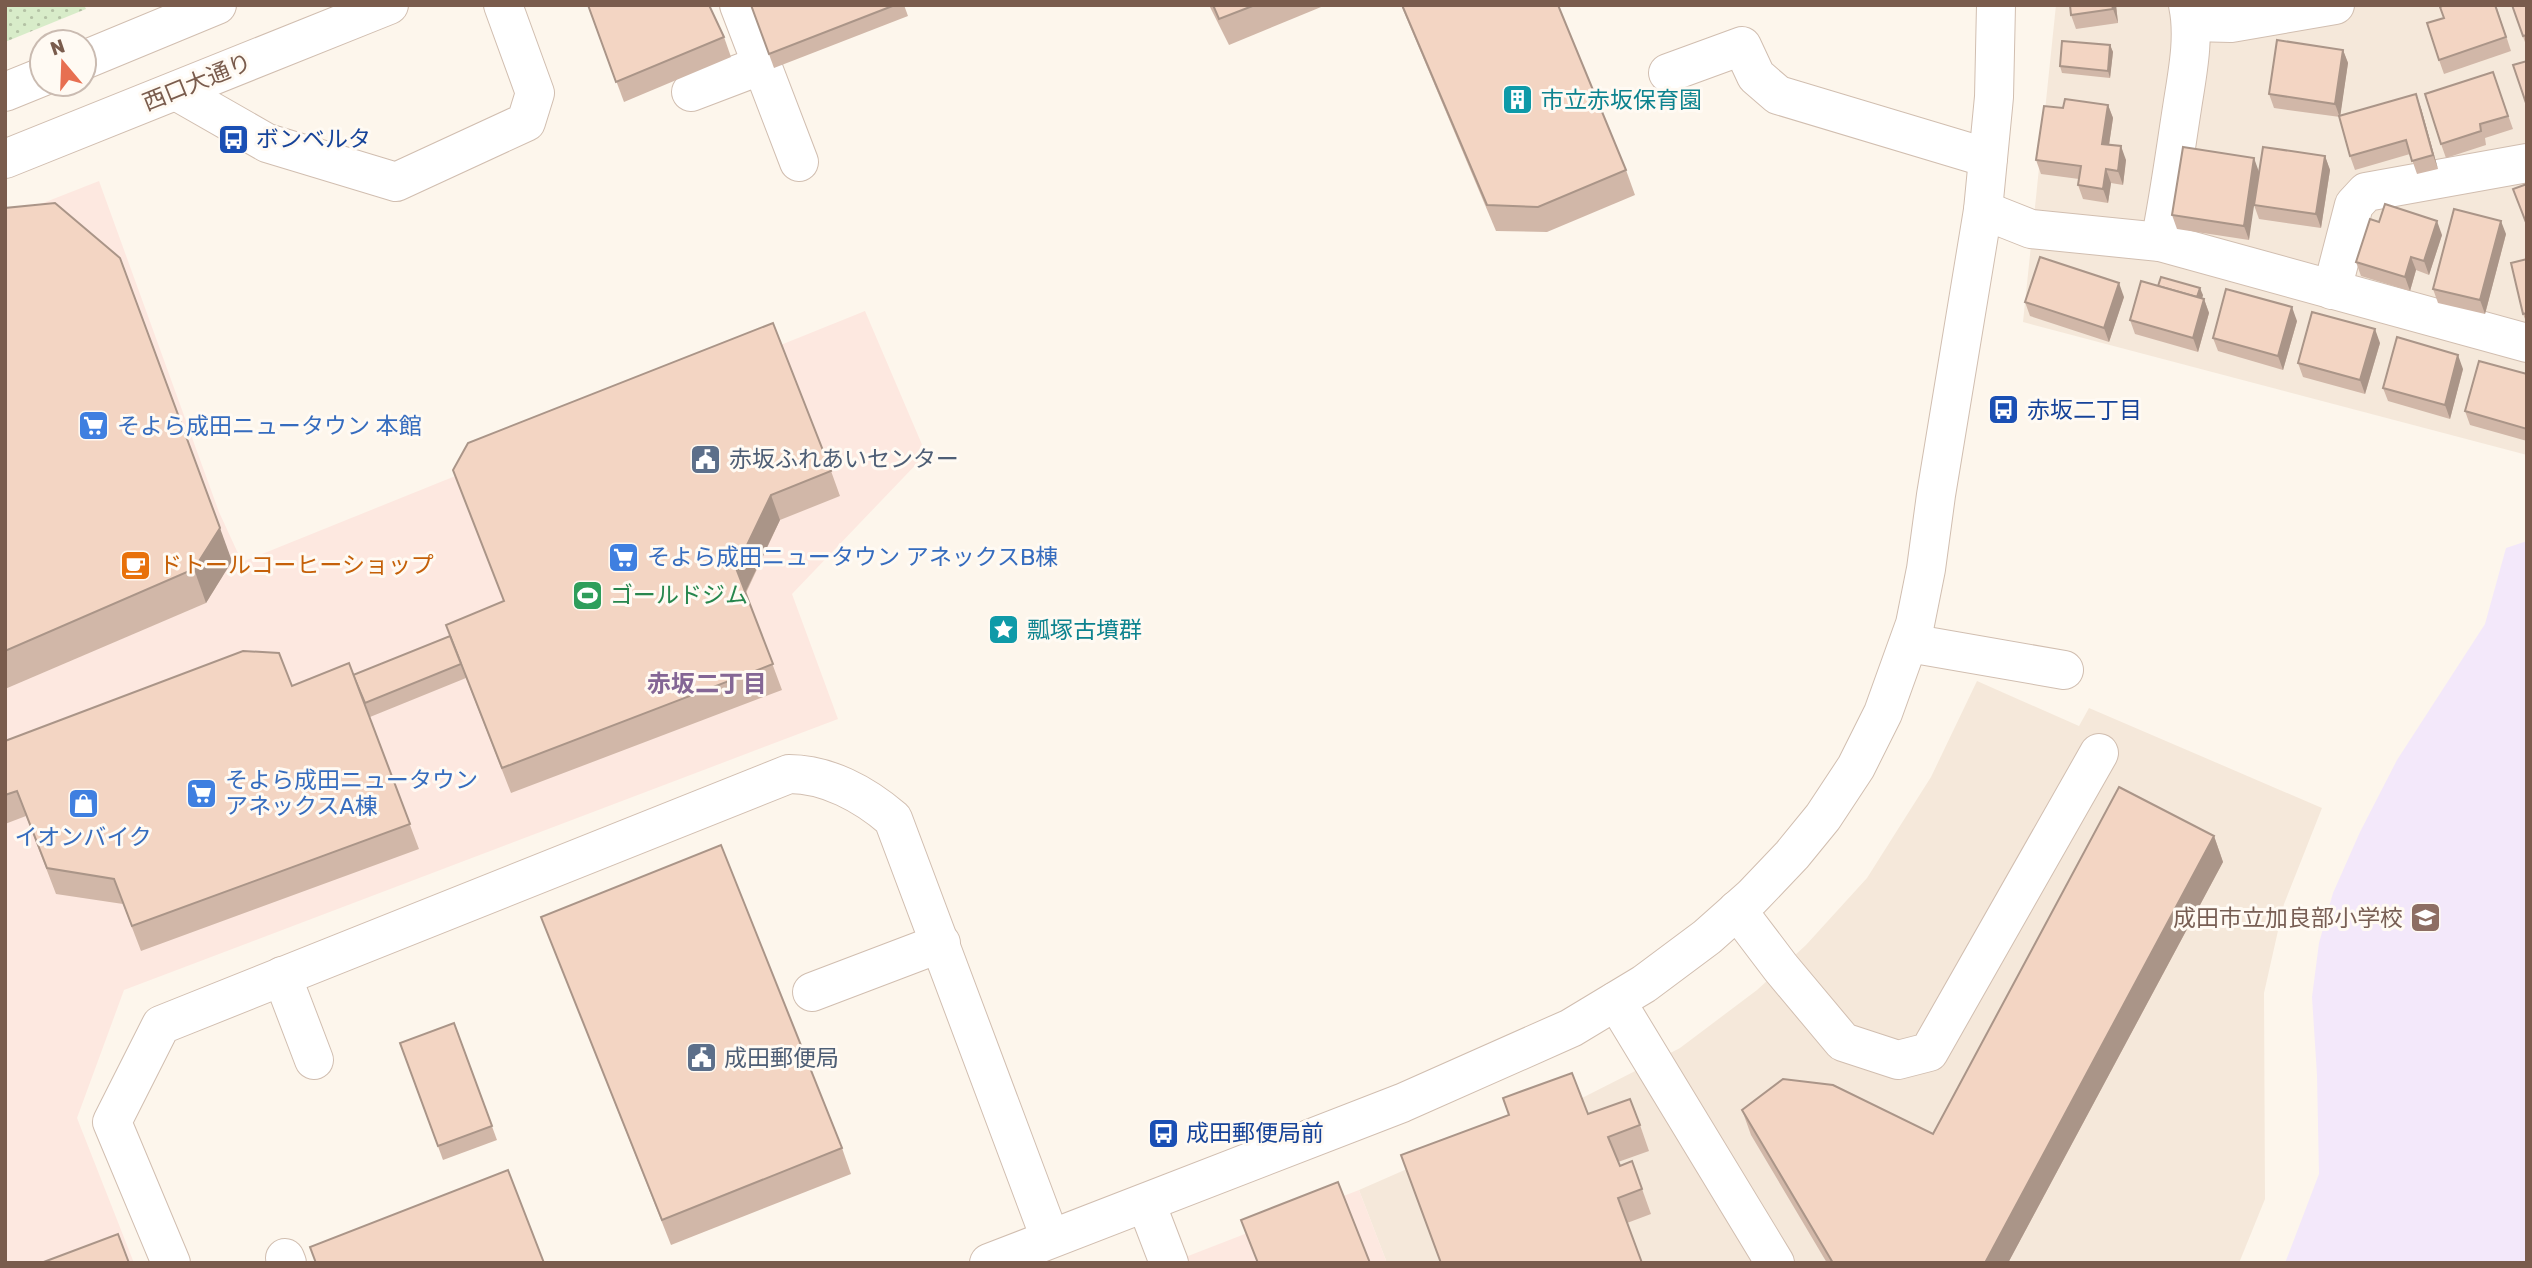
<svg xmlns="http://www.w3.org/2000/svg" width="2532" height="1268" font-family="Rubik,'Noto Sans JP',sans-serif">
  <defs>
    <pattern id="grass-dots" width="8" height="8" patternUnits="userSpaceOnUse" patternTransform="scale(1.75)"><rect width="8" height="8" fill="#d8ecc9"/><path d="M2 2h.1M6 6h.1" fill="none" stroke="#b4c2a5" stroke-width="1.8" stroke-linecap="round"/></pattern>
  </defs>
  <rect width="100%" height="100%" fill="#fdf6ec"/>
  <g fill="#f5e8da">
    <polygon points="2056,5 2527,5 2527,455 2023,322"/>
    <polygon points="1977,681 2079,726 2089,708 2322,808 2284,904 2264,993 2265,1199 2239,1263 1387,1263 1359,1190 1512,1123 1582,1098 1653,1062 1680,1048 1757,990 1806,945 1867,878 1931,777"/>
  </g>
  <g fill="#fde8e0">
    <polygon points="99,181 219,512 242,562 865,311 926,454 792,594 838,719 124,990 77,1118 134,1263 5,1263 5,218"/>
    <polygon points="1359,1190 1387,1263 1170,1263"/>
  </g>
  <polygon fill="#f3e8fa" points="2527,541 2527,1263 2285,1263 2319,1174 2317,1075 2312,997 2319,943 2333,893 2360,832 2397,760 2485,624 2506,548"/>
  <polygon fill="url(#grass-dots)" points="5,5 84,5 86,9 5,42"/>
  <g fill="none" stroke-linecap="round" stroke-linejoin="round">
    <defs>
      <g id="minor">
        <polyline points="739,5 799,162"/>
        <polyline points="2192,22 2231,23 2335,5"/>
        <polyline points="84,60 217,5"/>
        <polyline points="1668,73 1742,46 1756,76 1778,95 1988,158"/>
        <polyline points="176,91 267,143 396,182 526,122 535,93 503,5"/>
        <polyline points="5,92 42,77"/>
        <polyline points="691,92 762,65"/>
        <polyline points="5,159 389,5"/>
        <polyline points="1983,210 2031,229 2160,242 2527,343"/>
        <path d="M2160,242C2169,198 2175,153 2182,108C2187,75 2195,38 2188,5"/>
        <polyline points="2332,290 2354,205 2366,192 2527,163"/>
        <polyline points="1909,643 2064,670"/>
        <polyline points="1737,910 1781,968 1843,1042 1898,1060 1929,1052 2099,753"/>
        <polyline points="282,976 314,1060"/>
        <polyline points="812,992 941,943"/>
        <polyline points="1616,1001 1775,1263"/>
        <polyline points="1146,1203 1169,1263"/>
        <polyline points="285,1258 287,1263"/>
        <path d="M171,1263L112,1122L161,1025L789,774C827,774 864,794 893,819L1050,1238"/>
        <polyline points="989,1263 1402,1103 1571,1028 1644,984 1707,937 1752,897 1792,855 1823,817 1856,767 1883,713 1915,624 1926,569 1936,495 1983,210 1994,97 1996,5"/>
      </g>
    </defs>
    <use href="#minor" stroke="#d1beb0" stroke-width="40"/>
    <use href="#minor" stroke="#fff" stroke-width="38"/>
  </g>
  <g fill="#d1b7a8">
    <polygon points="588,5 724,37 731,57 624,102"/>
    <polygon points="751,5 904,5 908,16 774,68"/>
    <polygon points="1209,5 1326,5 1229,45"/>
    <polygon points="1401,5 1558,5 1626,170 1635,195 1547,232 1496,231"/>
    <polygon points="2070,5 2116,5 2118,23 2076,29 2071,15"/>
    <polygon points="2496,5 2511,51 2444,74 2439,60"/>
    <polygon points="2512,5 2527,5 2527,48"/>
    <polygon points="2110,45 2113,52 2110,78 2062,73 2060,66"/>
    <polygon points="2343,50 2348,63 2340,115 2421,108 2438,169 2417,174 2410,154 2355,170 2350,156 2340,117 2274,108 2269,94"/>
    <polygon points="2493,72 2513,129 2485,138 2486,145 2446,158 2441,144"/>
    <polygon points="2108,105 2113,118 2109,145 2126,160 2123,185 2111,183 2108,203 2083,199 2078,185 2079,179 2041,174 2036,160 2063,108"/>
    <polygon points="2325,156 2330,170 2321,228 2259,219 2254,205"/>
    <polygon points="2254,158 2249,240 2177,229 2172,215"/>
    <polygon points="5,208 232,561 206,603 5,689"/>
    <polygon points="2379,222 2442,235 2429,275 2416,270 2410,291 2361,276 2356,262"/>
    <polygon points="2506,234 2485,314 2438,303 2433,289"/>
    <polygon points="2527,259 2527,324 2523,314"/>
    <polygon points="2203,295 2202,298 2204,299 2209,313 2198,352 2135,334 2130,320"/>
    <polygon points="2124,297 2109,342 2030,316 2025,302"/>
    <polygon points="2297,321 2283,370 2218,351 2213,338"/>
    <polygon points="2380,343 2365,394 2303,377 2298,363"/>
    <polygon points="2463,369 2450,419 2388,401 2383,388"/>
    <polygon points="2527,374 2527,441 2470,425 2465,411"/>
    <polygon points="831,471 840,496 780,520 746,593 782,690 511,793 466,678 370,717 363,700 419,849 141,951 123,904 56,894 26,816 5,824 5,741 354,675 450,636 446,625"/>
    <polygon points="2214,836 2223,862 2008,1263 1827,1263 1751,1135 1742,1110 1933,1134"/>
    <polygon points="541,917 842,1148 851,1174 671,1245"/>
    <polygon points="454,1023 497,1140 443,1160 400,1043"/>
    <polygon points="1588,1114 1640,1125 1649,1151 1618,1162 1620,1166 1632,1161 1651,1214 1627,1223"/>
  </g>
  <g fill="#aa9588">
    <polygon points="2112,5 2116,5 2118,23 2113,9"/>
    <polygon points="2110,45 2113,52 2110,78 2108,71"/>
    <polygon points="2343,50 2348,63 2340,118 2335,104"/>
    <polygon points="2416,94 2421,108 2438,169 2433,155"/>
    <polygon points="2108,105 2113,118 2107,158 2102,144"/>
    <polygon points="2121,146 2126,160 2123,185 2118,171"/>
    <polygon points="2325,156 2330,170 2321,228 2316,214"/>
    <polygon points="2254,158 2259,172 2249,240 2244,226"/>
    <polygon points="2106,169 2111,183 2108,203 2103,189"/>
    <polygon points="2437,221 2442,235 2429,275 2424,261"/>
    <polygon points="2501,221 2506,234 2485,314 2480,300"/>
    <polygon points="2411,257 2416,270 2410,291 2405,277"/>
    <polygon points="2119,283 2124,297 2109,342 2104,328"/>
    <polygon points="2200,288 2203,295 2199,310 2196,303"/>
    <polygon points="2204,299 2209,313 2198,352 2193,338"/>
    <polygon points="2292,307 2297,321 2283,370 2278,356"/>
    <polygon points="2375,329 2380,343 2365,394 2360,380"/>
    <polygon points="2458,355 2463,369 2450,419 2445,405"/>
    <polygon points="771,495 780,520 745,593 736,568"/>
    <polygon points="220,528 232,561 206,603 194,569"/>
    <polygon points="2214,836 2223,862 2008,1263 1985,1263"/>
  </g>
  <g fill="#f3d5c3" stroke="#aa9588" stroke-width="2">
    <polygon points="588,5 709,5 724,37 616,82"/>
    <polygon points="751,5 895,5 769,54"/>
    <polygon points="1213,5 1255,5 1219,19"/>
    <polygon points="1402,5 1558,5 1626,170 1538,207 1487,205"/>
    <polygon points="2070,5 2112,5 2113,9 2071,15"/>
    <polygon points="2444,5 2495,5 2506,37 2439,60 2427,23 2444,18 2440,7"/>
    <polygon points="2512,5 2527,5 2527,35 2523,36"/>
    <polygon points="2277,40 2343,50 2335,104 2269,94"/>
    <polygon points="2062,41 2110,45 2108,71 2060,66"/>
    <polygon points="2527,61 2527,106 2513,65"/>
    <polygon points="2493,72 2508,116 2480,124 2481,131 2441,144 2425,94"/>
    <polygon points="2416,94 2433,155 2412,161 2406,140 2350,156 2339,116"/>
    <polygon points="2065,99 2108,105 2102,144 2121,146 2118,171 2106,169 2103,189 2078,185 2081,166 2036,160 2044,106 2063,108"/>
    <polygon points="2183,147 2254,158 2244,226 2172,215"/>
    <polygon points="2263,147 2325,156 2316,214 2254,205"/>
    <polygon points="2527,184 2527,225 2513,189"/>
    <polygon points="55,203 120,258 220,528 194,569 5,651 5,208"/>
    <polygon points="2385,204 2437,221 2424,261 2411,257 2405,277 2356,262 2370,219 2379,222"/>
    <polygon points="2454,209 2501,221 2480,300 2433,289"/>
    <polygon points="2040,257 2119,283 2104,328 2025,302"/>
    <polygon points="2527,259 2527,313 2523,314 2511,263"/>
    <polygon points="2161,277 2200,288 2197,297 2158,286"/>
    <polygon points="2141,281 2204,299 2193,338 2130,320"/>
    <polygon points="2226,289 2292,307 2278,356 2213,338"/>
    <polygon points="2312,312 2375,329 2360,380 2298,363"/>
    <polygon points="773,323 831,471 771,495 736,568 773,664 502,768 446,625 504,601 453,470 468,443"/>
    <polygon points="2397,337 2458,355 2445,405 2383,388"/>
    <polygon points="2479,361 2527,374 2527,429 2465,411"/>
    <polygon points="450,636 461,664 365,703 353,675"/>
    <polygon points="243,651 279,653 292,686 349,663 410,824 132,926 114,879 47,868 17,791 5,795 5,741"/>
    <polygon points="2119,787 2214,836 1985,1263 1833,1263 1742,1110 1783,1079 1833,1085 1933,1134"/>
    <polygon points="721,845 842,1148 662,1220 541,917"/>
    <polygon points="454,1023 492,1126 438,1146 400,1043"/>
    <polygon points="1572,1073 1588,1114 1630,1099 1640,1125 1608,1137 1620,1166 1632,1161 1642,1189 1618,1198 1642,1263 1441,1263 1401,1155 1509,1115 1503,1098"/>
    <polygon points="508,1170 544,1263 316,1263 310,1247"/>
    <polygon points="1338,1182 1370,1263 1258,1263 1241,1220"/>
    <polygon points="118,1234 129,1263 41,1263"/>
  </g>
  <defs>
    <symbol id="building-square" viewBox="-11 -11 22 22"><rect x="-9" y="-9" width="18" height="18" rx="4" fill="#0f9aa8" stroke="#fffaf3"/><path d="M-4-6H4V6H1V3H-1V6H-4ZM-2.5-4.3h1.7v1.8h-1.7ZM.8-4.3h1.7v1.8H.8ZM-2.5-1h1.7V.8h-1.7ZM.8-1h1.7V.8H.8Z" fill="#fff"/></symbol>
    <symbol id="bus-square" viewBox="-11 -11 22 22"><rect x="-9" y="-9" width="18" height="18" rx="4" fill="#1a4fb4" stroke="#fffaf3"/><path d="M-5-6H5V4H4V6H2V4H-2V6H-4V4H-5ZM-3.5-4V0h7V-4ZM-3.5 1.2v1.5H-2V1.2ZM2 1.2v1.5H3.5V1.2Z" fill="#fff"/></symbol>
    <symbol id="supermarket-square" viewBox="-11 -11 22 22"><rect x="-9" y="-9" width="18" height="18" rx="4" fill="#3f7fe0" stroke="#fffaf3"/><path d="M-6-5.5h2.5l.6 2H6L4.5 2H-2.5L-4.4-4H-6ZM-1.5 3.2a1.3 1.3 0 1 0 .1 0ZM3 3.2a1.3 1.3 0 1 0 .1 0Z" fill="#fff"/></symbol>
    <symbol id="civic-square" viewBox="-11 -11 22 22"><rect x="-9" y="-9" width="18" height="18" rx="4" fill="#5c6f8a" stroke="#fffaf3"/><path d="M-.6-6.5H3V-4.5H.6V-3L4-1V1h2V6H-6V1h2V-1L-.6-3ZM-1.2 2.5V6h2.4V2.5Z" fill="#fff"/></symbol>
    <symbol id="cafe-square" viewBox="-11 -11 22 22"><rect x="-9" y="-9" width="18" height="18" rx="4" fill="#e8710a" stroke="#fffaf3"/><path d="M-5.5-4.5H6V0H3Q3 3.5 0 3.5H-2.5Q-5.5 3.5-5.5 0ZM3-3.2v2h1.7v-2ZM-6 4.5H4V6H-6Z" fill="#fff"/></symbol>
    <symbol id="stadium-square" viewBox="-11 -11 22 22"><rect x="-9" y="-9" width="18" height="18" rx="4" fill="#2e9e5b" stroke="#fffaf3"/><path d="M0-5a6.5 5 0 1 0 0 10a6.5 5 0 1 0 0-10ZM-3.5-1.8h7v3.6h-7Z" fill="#fff"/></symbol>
    <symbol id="sight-square" viewBox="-11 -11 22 22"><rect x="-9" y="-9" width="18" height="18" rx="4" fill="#0f9aa8" stroke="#fffaf3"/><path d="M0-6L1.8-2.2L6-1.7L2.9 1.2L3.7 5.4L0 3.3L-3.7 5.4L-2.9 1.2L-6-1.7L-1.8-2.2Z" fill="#fff"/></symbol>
    <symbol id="shop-square" viewBox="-11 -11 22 22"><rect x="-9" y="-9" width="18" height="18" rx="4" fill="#3f7fe0" stroke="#fffaf3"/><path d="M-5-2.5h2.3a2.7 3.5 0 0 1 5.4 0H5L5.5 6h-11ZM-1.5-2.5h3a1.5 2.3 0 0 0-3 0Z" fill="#fff"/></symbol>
    <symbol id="school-square" viewBox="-11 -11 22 22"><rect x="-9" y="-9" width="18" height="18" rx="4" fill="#8d6e63" stroke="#fffaf3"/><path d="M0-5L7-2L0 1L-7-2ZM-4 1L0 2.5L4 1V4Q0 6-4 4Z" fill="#fff"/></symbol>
  </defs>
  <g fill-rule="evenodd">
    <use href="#building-square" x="1500" y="82" width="35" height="35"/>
    <use href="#bus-square" x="216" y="122" width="35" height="35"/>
    <use href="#bus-square" x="1986" y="392" width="35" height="35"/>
    <use href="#supermarket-square" x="76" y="408" width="35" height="35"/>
    <use href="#civic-square" x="688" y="442" width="35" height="35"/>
    <use href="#supermarket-square" x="606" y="540" width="35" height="35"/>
    <use href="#cafe-square" x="118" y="548" width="35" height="35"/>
    <use href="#stadium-square" x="570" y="578" width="35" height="35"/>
    <use href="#sight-square" x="986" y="612" width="35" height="35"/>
    <use href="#supermarket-square" x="184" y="776" width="35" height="35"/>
    <use href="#shop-square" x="66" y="786" width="35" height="35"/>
    <use href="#school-square" x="2408" y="900" width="35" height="35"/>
    <use href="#civic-square" x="684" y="1040" width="35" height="35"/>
    <use href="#bus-square" x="1146" y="1116" width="35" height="35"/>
  </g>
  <g text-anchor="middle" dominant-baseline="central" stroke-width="6" stroke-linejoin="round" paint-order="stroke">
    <g font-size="23" fill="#7a5c4d" stroke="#fffaf3">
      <text transform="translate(197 82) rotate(-22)">西口大通り</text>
    </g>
    <g font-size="23" fill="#0d838f" stroke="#fffaf3" text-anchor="start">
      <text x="1541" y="100">市立赤坂保育園</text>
      <text x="1027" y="630">瓢塚古墳群</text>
    </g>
    <g font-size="23" fill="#164399" stroke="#fffaf3" text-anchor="start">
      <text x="256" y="139">ボンベルタ</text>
      <text x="2027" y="410">赤坂二丁目</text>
      <text x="1186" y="1133">成田郵便局前</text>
    </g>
    <g font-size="23" fill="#366cbe" stroke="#fffaf3" text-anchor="start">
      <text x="117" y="426">そよら成田ニュータウン 本館</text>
      <text x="647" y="557">そよら成田ニュータウン アネックスB棟</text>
      <text x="225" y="780">そよら成田ニュータウン<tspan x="225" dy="26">アネックスA棟</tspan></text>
      <text x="83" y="837" text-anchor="middle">イオンバイク</text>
    </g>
    <g font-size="23" fill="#4e5e75" stroke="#fffaf3" text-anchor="start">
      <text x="729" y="459">赤坂ふれあいセンター</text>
      <text x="724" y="1058">成田郵便局</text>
    </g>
    <g font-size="23" fill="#c56008" stroke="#fffaf3" text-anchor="start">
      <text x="159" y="565">ドトールコーヒーショップ</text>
    </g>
    <g font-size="23" fill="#27864d" stroke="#fffaf3" text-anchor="start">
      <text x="610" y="595">ゴールドジム</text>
    </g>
    <g font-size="23" fill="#785e54" stroke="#fffaf3" text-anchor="end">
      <text x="2403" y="918">成田市立加良部小学校</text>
    </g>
    <g font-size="24" font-weight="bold" fill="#846695" stroke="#fffaf3">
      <text x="707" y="684">赤坂二丁目</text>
    </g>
  </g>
  <rect width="2532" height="1268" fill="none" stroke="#7a5c4d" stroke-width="14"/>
  <g transform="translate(63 63) rotate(341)"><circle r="33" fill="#fffaf3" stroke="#cabbb1" stroke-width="2"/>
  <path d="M0-5L12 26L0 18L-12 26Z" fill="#e76f51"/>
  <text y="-10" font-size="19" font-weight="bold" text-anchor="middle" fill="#7a5c4d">N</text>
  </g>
</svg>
